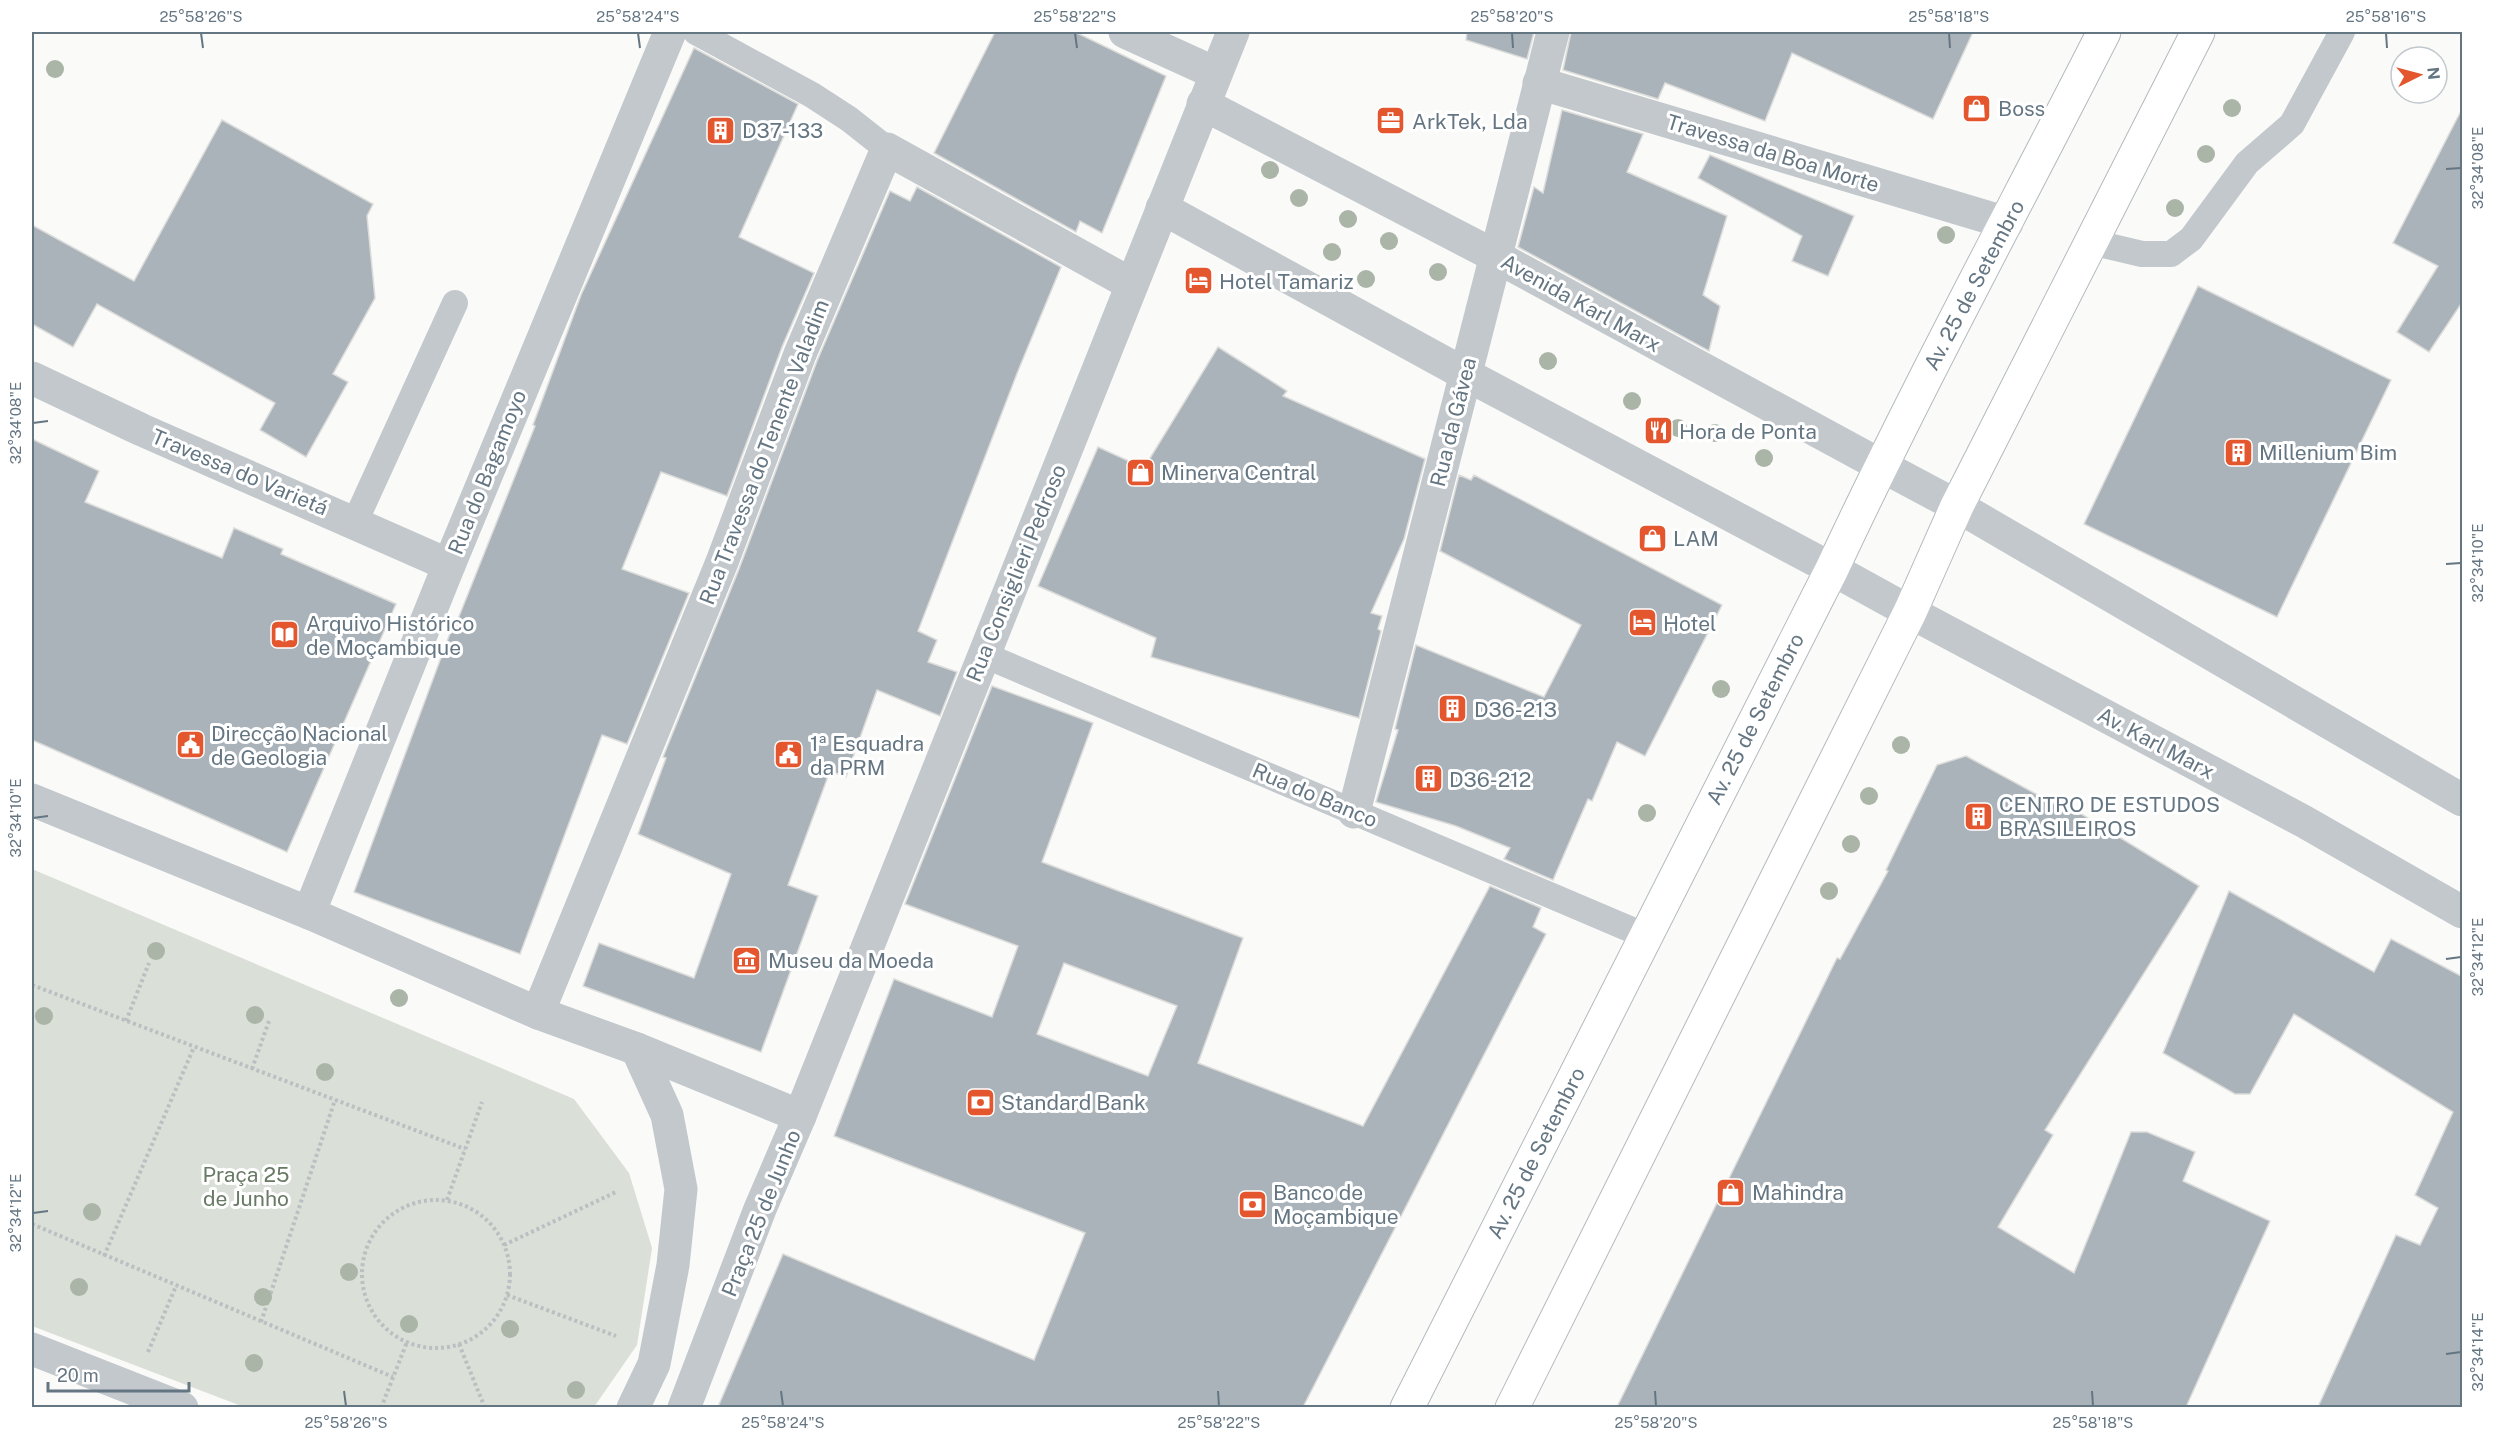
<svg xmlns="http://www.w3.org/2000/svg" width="2494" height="1439" font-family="'Public Sans',sans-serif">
  <rect width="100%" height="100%" fill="#fafaf8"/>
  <polygon fill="#dadfd7" points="32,869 574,1099 629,1173 652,1248 637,1345 594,1407 244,1407 32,1326"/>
  <g fill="#aab3b9" stroke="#dcdcda" stroke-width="1.5" fill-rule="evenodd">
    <polygon points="995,32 1075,32 1166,76 1102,233 1080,221 1076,232 934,153"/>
    <polygon points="1467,32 1534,32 1527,59 1466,40"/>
    <polygon points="1571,32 1973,32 1933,119 1792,53 1765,121 1665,83 1658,99 1563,70"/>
    <polygon points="694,48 798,104 739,237 814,273 782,347 727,496 661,472 622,569 689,593 627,744 602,735 520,954 354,892 452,628 454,629 535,426 533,425 581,295"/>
    <polygon points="2463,107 2463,301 2429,352 2397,332 2438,266 2393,243"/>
    <polygon points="1562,110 1643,134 1627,172 1727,216 1703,295 1720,306 1709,351 1518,247 1534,187 1543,193"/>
    <polygon points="222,120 373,204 367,216 375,298 333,374 348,382 306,457 260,430 275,403 97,304 73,347 32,324 32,225 134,281"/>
    <polygon points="1710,155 1854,216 1828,276 1792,261 1802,236 1698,178"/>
    <polygon points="917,187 1061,267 1018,371 918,631 937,640 928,662 957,672 940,716 877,690 846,777 830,771 788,885 818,896 761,1052 583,986 599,943 694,978 731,874 638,834 666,758 663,757 739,569 817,361 890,191 910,201"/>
    <polygon points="2198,286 2391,380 2277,617 2084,524"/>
    <polygon points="1218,347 1287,391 1283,396 1425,459 1404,539 1371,613 1382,616 1378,629 1381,631 1359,718 1151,657 1156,638 1038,586 1098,447 1144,468"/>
    <polygon points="32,439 99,471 85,502 222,558 234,528 283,549 281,554 396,604 287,852 32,740"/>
    <polygon points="1459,475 1471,480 1474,475 1722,605 1645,756 1617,742 1592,801 1588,799 1553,880 1504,859 1510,848 1456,826 1376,802 1398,730 1395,729 1416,645 1544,697 1581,625 1440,551"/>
    <path d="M992,686L1093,723L1042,862L1243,938L1198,1063L1363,1126L1490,886L1541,908L1533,927L1546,934L1303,1407H718L783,1254L1034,1360L1085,1233L834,1136L894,979L992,1017L1018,946L905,904ZM1064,963L1177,1006L1148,1076L1037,1034Z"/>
    <polygon points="1966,756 2060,807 2062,802 2199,886 2045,1130 2053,1135 1998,1227 2074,1273 2131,1132 2147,1132 2195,1152 2183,1181 2270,1221 2186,1407 1617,1407 1837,958 1840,959 1888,871 1886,870 1937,765"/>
    <polygon points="2229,891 2374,972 2391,939 2463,977 2463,1407 2318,1407 2396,1235 2420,1245 2438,1208 2415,1195 2453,1112 2294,1014 2250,1094 2235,1094 2163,1053"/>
  </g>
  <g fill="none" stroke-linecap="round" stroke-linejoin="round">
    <defs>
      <g id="secondary">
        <path d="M1407,1408L1832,569C1917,387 2013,211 2104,32"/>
        <polyline points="1512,1408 1910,612 1957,506 2198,32"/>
      </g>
    </defs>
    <use href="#secondary" stroke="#b3babf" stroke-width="35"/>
    <g stroke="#bbbfc2" stroke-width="4" stroke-dasharray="3 3" stroke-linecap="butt">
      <polyline points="32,985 465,1149"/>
      <polyline points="126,1021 149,963"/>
      <polyline points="252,1069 269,1021"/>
      <polyline points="447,1200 482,1102"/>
      <circle cx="436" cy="1274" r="74"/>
      <polyline points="32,1224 393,1377"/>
      <polyline points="504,1245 616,1192"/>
      <polyline points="104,1256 194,1047"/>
      <polyline points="507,1295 616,1336"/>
      <polyline points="261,1322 335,1100"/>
      <polyline points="459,1344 485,1408"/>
      <polyline points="148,1352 176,1286"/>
      <polyline points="381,1408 407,1342"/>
    </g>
    <g stroke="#c3c8cc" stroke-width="26">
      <polyline points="696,32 812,95 849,119 887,149"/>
      <polyline points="2091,242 2142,254 2171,254 2191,239 2247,163 2292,124 2342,32"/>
      <polyline points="355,522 455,303"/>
      <polyline points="984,655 1646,936"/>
    </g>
    <g stroke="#c3c8cc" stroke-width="33">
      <polyline points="1125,32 1215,73"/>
      <polyline points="1539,83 2007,223"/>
      <polyline points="1203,104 1497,257 1880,465"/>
      <polyline points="1162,208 1465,374 1832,569"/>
      <polyline points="32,378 142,430 449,565"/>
      <polyline points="32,800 309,913 538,1013 637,1049 800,1116"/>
      <polyline points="1354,812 1553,32"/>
      <polyline points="309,913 449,565 670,32"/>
      <polyline points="538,1013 722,562 800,354 887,149 1131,284"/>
      <polyline points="32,1349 182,1408"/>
      <polyline points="633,1408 654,1364 673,1265 681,1189 667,1115 637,1049"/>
      <polyline points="684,1408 760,1209 800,1116 1233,32"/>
    </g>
    <g stroke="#c3c8cc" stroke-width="33">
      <polyline points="1880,465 1957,506 2462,800"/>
      <polyline points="1832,569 1910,612 2303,821 2462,912"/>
    </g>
    <use href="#secondary" stroke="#fff" stroke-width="33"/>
  </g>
  <g fill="#aab4a7">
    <circle cx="55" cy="69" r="9"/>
    <circle cx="2232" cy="108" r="9"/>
    <circle cx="2206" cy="154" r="9"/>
    <circle cx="1270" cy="170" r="9"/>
    <circle cx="1299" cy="198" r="9"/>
    <circle cx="2175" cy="208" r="9"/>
    <circle cx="1348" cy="219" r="9"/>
    <circle cx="1946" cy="235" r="9"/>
    <circle cx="1389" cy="241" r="9"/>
    <circle cx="1332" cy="252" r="9"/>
    <circle cx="1438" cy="272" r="9"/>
    <circle cx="1366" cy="279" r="9"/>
    <circle cx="1548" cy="361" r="9"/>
    <circle cx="1632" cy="401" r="9"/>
    <circle cx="1678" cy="428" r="9"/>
    <circle cx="1715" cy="433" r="9"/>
    <circle cx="1764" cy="458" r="9"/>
    <circle cx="1721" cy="689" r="9"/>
    <circle cx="1901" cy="745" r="9"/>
    <circle cx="1869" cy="796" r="9"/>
    <circle cx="1647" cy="813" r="9"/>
    <circle cx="1851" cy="844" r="9"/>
    <circle cx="1829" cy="891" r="9"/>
    <circle cx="156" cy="951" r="9"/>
    <circle cx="399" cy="998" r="9"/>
    <circle cx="255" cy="1015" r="9"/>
    <circle cx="44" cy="1016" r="9"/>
    <circle cx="325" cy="1072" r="9"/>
    <circle cx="92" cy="1212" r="9"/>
    <circle cx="349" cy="1272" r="9"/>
    <circle cx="79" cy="1287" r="9"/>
    <circle cx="263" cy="1297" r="9"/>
    <circle cx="409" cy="1324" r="9"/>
    <circle cx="510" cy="1329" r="9"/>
    <circle cx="254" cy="1363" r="9"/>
    <circle cx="576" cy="1390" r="9"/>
  </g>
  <path fill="none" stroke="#657683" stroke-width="2" d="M201,33L203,48M638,33L640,48M1075,33L1077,48M1512,33L1513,48M1949,33L1950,48M2386,33L2387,48M2446,169L2461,168M33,423L48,421M2446,564L2461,563M33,818L48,816M2446,959L2461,957M33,1213L48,1211M2446,1354L2461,1352M344,1391L346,1406M781,1391L783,1406M1218,1391L1219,1406M1655,1391L1656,1406M2092,1391L2093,1406"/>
  <defs>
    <symbol id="shop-square" viewBox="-11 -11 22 22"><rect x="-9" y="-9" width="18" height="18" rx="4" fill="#e4572e" stroke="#fff"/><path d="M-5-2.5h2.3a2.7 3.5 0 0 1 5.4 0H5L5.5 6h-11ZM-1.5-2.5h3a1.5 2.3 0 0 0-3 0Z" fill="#fff"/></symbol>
    <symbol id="office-square" viewBox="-11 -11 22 22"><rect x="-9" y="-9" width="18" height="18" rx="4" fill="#e4572e" stroke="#fff"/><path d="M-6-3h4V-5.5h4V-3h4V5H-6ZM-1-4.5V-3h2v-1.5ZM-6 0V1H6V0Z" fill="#fff"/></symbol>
    <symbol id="building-square" viewBox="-11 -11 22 22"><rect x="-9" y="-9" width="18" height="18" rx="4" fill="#e4572e" stroke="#fff"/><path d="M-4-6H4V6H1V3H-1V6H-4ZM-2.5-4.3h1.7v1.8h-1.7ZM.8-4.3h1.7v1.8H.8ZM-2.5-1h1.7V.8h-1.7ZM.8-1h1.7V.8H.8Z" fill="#fff"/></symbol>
    <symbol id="hotel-square" viewBox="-11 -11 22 22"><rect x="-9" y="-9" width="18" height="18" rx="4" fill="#e4572e" stroke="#fff"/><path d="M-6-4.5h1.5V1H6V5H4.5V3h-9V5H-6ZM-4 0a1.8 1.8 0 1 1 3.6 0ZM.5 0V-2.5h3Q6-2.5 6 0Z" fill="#fff"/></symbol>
    <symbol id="restaurant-square" viewBox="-11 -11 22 22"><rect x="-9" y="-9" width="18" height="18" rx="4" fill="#e4572e" stroke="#fff"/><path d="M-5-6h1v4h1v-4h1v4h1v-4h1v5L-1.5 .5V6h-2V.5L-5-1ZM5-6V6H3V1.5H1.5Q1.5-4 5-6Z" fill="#fff"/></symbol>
    <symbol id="library-square" viewBox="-11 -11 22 22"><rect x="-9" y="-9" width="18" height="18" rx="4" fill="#e4572e" stroke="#fff"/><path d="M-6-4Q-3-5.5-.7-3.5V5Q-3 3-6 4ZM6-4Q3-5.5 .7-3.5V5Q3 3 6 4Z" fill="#fff"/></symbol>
    <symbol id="civic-square" viewBox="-11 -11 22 22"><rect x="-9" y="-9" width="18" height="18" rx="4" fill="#e4572e" stroke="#fff"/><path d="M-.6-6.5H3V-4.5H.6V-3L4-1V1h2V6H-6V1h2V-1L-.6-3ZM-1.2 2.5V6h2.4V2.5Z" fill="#fff"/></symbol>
    <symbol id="museum-square" viewBox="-11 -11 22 22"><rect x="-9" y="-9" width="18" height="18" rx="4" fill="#e4572e" stroke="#fff"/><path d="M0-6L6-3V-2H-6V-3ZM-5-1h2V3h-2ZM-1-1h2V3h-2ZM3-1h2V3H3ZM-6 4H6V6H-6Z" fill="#fff"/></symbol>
    <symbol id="bank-square" viewBox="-11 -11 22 22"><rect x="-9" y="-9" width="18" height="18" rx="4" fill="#e4572e" stroke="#fff"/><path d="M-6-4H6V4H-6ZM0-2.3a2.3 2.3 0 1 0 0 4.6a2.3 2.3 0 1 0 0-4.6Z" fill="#fff"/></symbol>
  </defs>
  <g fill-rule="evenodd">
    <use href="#shop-square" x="1960" y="92" width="33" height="33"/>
    <use href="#office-square" x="1374" y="104" width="33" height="33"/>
    <use href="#building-square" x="704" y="114" width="33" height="33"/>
    <use href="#hotel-square" x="1182" y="264" width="33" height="33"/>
    <use href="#restaurant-square" x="1642" y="414" width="33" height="33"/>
    <use href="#building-square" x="2222" y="436" width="33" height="33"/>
    <use href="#shop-square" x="1124" y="456" width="33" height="33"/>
    <use href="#shop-square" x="1636" y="522" width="33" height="33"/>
    <use href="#hotel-square" x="1626" y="606" width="33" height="33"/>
    <use href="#library-square" x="268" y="618" width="33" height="33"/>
    <use href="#building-square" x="1436" y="692" width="33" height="33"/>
    <use href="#civic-square" x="174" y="728" width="33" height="33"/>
    <use href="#civic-square" x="772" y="738" width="33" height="33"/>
    <use href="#building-square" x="1412" y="762" width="33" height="33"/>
    <use href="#building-square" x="1962" y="800" width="33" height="33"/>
    <use href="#museum-square" x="730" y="944" width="33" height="33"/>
    <use href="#bank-square" x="964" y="1086" width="33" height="33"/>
    <use href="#shop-square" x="1714" y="1176" width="33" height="33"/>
    <use href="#bank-square" x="1236" y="1188" width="33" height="33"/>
  </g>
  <g text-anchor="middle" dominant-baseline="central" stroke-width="6" stroke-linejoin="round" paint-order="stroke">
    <g font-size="21" fill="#657683" stroke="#fff" text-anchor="start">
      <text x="1998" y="108">Boss</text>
      <text x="1412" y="121">ArkTek, Lda</text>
      <text x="742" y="130">D37-133</text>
      <text x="1219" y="281">Hotel Tamariz</text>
      <text x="1679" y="431">Hora de Ponta</text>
      <text x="2259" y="452">Millenium Bim</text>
      <text x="1161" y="472">Minerva Central</text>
      <text x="1673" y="538">LAM</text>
      <text x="306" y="623">Arquivo Histórico<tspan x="306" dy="24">de Moçambique</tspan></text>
      <text x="1663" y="623">Hotel</text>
      <text x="1474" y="709">D36-213</text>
      <text x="211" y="733">Direcção Nacional<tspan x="211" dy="24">de Geologia</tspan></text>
      <text x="810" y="743">1ª Esquadra<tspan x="810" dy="24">da PRM</tspan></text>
      <text x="1449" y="779">D36-212</text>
      <text x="1999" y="804">CENTRO DE ESTUDOS<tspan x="1999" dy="24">BRASILEIROS</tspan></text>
      <text x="768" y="960">Museu da Moeda</text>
      <text x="1001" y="1102">Standard Bank</text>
      <text x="1273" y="1192">Banco de<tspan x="1273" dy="24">Moçambique</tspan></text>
      <text x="1752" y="1192">Mahindra</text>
    </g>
    <g font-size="21" fill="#657683" stroke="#fff">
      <text transform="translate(1773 153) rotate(17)">Travessa da Boa Morte</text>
      <text transform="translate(1974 285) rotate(-62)">Av. 25 de Setembro</text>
      <text transform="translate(1581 303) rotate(29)">Avenida Karl Marx</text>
      <text transform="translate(1453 422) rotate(-76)">Rua da Gávea</text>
      <text transform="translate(764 452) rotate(-69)">Rua Travessa do Tenente Valadim</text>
      <text transform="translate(240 472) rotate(23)">Travessa do Varietá</text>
      <text transform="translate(487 472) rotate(-68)">Rua do Bagamoyo</text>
      <text transform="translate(1016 573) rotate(-68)">Rua Consiglieri Pedroso</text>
      <text transform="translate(1755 719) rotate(-63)">Av. 25 de Setembro</text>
      <text transform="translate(2156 743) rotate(28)">Av. Karl Marx</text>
      <text transform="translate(1315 795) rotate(23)">Rua do Banco</text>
      <text transform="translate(1536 1153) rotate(-63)">Av. 25 de Setembro</text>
      <text transform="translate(761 1213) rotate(-68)">Praça 25 de Junho</text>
    </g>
    <g font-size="21" fill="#687a64" stroke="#fff">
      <text x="246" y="1174">Praça 25<tspan x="246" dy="24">de Junho</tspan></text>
    </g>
  </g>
  <rect width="2494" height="1439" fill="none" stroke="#ffffff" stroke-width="66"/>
  <g transform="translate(2419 75) rotate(84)"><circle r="28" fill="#ffffff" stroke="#c1c8cd" stroke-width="1.5"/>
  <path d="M0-4.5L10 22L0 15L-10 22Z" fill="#e4572e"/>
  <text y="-9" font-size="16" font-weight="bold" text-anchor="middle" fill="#657683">N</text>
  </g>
  <path d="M48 1382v9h141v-9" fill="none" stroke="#657683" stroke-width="3"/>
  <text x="57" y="1382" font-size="18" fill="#657683" stroke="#ffffff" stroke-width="4.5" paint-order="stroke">20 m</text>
  <rect x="33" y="33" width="2428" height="1373" fill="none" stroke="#657683" stroke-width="2"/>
  <g font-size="15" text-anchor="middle" fill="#657683">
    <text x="201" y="22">25°58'26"S</text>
    <text x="638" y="22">25°58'24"S</text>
    <text x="1075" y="22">25°58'22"S</text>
    <text x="1512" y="22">25°58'20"S</text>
    <text x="1949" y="22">25°58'18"S</text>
    <text x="2386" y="22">25°58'16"S</text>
    <text transform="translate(2478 168) rotate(-90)" y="5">32°34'08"E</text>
    <text transform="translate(16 423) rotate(-90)" y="5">32°34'08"E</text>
    <text transform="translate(2478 563) rotate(-90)" y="5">32°34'10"E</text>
    <text transform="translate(16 818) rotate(-90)" y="5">32°34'10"E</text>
    <text transform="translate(2478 957) rotate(-90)" y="5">32°34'12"E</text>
    <text transform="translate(16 1213) rotate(-90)" y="5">32°34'12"E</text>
    <text transform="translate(2478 1352) rotate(-90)" y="5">32°34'14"E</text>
    <text x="346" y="1428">25°58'26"S</text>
    <text x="783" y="1428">25°58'24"S</text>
    <text x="1219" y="1428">25°58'22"S</text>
    <text x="1656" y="1428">25°58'20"S</text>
    <text x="2093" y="1428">25°58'18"S</text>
  </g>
</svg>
